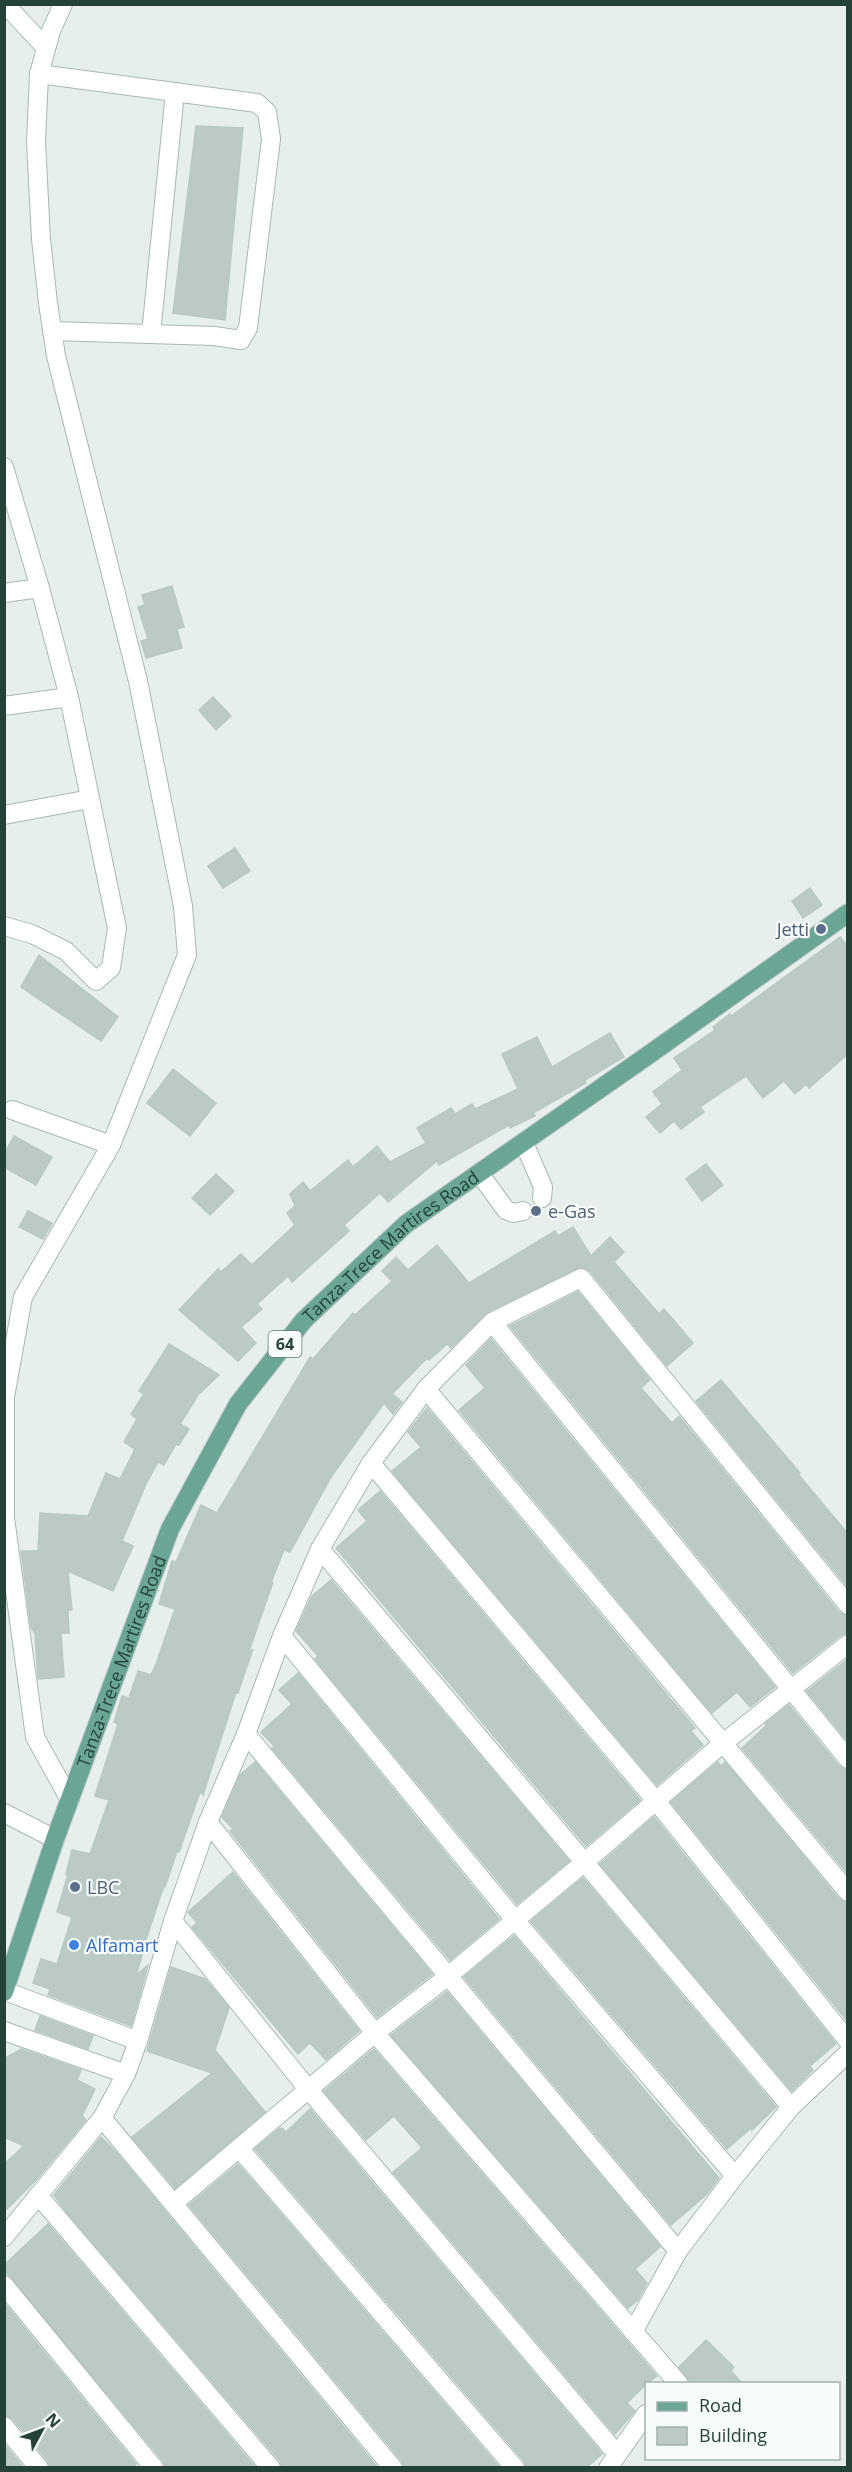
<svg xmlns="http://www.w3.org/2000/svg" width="852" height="2472" font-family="'Open Sans',sans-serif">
  <rect width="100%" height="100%" fill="#e6efeb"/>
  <g fill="#bbcac4" stroke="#b8c9c2" stroke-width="1.5">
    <polygon points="196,126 243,128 225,320 173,313"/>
    <polygon points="172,586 184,627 177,629 182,648 146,658 141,641 148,639 138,607 145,605 142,595"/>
    <polygon points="213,697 231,716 216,730 199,710"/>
    <polygon points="235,848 250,871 223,888 208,866"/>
    <polygon points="810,888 822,905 803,918 792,901"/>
    <polygon points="840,937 848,947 848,1054 809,1088 806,1084 795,1094 784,1081 763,1098 746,1076 700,1107 704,1112 681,1129 674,1121 660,1133 646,1117 662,1104 653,1092 682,1070 674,1058 715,1030 713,1027 730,1014 731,1016"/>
    <polygon points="39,955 118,1017 101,1041 21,987"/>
    <polygon points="610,1033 624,1057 585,1080 586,1083 533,1113 535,1116 510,1128 509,1125 439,1165 437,1161 388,1202 380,1193 344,1225 349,1231 292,1282 288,1276 257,1304 262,1309 241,1327 256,1343 238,1361 179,1310 218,1269 221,1272 241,1254 252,1265 295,1225 287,1213 295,1206 290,1194 303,1182 310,1191 348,1160 353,1167 377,1146 390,1162 426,1143 417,1128 451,1108 455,1114 472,1104 475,1109 518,1089 502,1054 537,1037 552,1067"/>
    <polygon points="173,1069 216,1103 190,1136 147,1103"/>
    <polygon points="14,1136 52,1157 36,1185 4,1167 4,1154"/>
    <polygon points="706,1164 723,1185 702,1201 686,1179"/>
    <polygon points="216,1174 234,1191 210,1215 192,1198"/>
    <polygon points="28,1211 52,1223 43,1239 19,1227"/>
    <polygon points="573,1227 591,1256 610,1237 624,1252 614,1262 659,1314 664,1309 693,1343 667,1366 590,1271 580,1267 487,1312 451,1348 447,1344 429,1360 427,1358 392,1394 402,1402 393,1414 384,1403 331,1477 290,1552 284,1550 270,1585 273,1582 248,1654 253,1649 244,1675 238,1693 236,1692 203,1795 200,1792 179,1852 177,1851 165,1887 164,1885 141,1955 143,1952 136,1975 148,1965 131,2026 48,1995 50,1989 33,1983 41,1959 57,1964 72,1917 57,1912 68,1874 66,1874 72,1850 90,1854 109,1800 95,1796 118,1724 114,1722 122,1696 129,1698 138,1671 151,1675 156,1664 175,1609 159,1604 172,1561 176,1562 201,1505 217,1513 310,1357 313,1359 353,1313 355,1315 392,1281 382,1271 396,1257 408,1270 437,1245 469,1283 555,1231 558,1236"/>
    <polygon points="578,1292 650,1380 641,1388 672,1423 679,1416 839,1612 848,1616 848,1633 841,1635 793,1673 510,1326"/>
    <polygon points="491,1339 775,1687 750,1707 737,1692 712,1713 459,1410 485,1388 466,1365"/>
    <polygon points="169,1344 219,1375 198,1395 180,1424 189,1429 179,1445 176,1444 164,1465 158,1462 146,1484 122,1541 133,1546 113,1591 68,1571 72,1610 68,1610 69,1633 61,1633 64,1677 38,1679 35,1634 31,1627 21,1551 38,1551 40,1513 88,1516 106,1473 120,1479 135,1449 124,1442 137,1419 131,1414 144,1394 139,1391"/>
    <polygon points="721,1380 800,1473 798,1474 848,1534 848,1587 696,1401"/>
    <polygon points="427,1408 695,1728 691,1731 703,1745 657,1785 392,1471 421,1447 408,1432"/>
    <polygon points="380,1491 640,1800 586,1846 336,1548 367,1521 358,1510"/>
    <polygon points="331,1580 569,1861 517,1904 315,1659 318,1656 296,1631 312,1596"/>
    <polygon points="848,1659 848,1741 807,1691"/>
    <polygon points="298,1673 499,1919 450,1960 272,1748 274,1746 261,1732 292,1704 279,1690"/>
    <polygon points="789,1705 839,1766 848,1770 848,1874 742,1748 766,1726 765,1724"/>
    <polygon points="255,1762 432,1974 377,2017 230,1831 233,1829 222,1817 240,1775"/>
    <polygon points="718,1762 721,1766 725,1762 839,1899 848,1903 848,2022 671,1802"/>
    <polygon points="654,1817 836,2044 810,2066 813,2070 792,2091 600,1864"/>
    <polygon points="233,1872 359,2031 326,2060 310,2043 298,2054 192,1927 197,1923 188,1912"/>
    <polygon points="583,1878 776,2107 752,2130 751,2128 727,2149 531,1921"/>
    <polygon points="514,1936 719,2178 707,2194 671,2225 464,1977"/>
    <polygon points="171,1967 205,1979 229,2008 215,2050 265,2112 175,2188 132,2137 212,2073 147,2051"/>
    <polygon points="447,1992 660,2247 635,2269 647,2283 638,2300 628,2308 391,2035"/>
    <polygon points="40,2016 93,2036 88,2049 35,2030"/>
    <polygon points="21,2049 81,2070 77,2080 95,2089 82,2116 86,2120 36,2180 4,2212 4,2164 24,2146 4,2137 4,2064 7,2057"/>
    <polygon points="374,2049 657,2376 646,2384 627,2403 635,2411 615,2434 393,2172 422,2148 394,2116 366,2140 324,2091"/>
    <polygon points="310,2109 598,2449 602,2454 586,2468 526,2468 524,2461 255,2149 279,2129 282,2128 286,2132"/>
    <polygon points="101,2137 115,2151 378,2468 282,2468 280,2461 65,2210 54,2195"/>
    <polygon points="238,2164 500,2468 404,2468 402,2461 189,2205"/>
    <polygon points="48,2224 256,2468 165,2467 163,2461 4,2270 4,2265"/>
    <polygon points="4,2303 136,2464 132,2468 50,2468 48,2461 13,2419 4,2415"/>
    <polygon points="706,2340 734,2367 731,2371 743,2384 690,2384 679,2367"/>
    <polygon points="4,2444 24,2468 4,2468"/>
  </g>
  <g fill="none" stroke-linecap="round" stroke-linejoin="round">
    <defs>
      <g id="minor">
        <polyline points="5,4 46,48"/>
        <polyline points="63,4 51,31 39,74 36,142 41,239 48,303 56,356 138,681 183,906 187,955 111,1145 23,1297 5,1397 5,1518 35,1737 70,1800"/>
        <polyline points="39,74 257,103 267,112 271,139 248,328 241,340 214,336 52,331"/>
        <polyline points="151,334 175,92"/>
        <polyline points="4,467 40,588 69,697 117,928 111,968 96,981 66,951 32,934 4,926"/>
        <polyline points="4,593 40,588"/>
        <polyline points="4,706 69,697"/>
        <polyline points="4,815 90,799"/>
        <polyline points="12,1110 111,1145"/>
        <polyline points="524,1143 543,1187 542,1198"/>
        <polyline points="479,1173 506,1210 513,1213 523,1211"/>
        <polyline points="492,1322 848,1759"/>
        <polyline points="426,1389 848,1892"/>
        <polyline points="371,1463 656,1801 848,2041"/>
        <polyline points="320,1549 791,2107"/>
        <polyline points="282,1636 515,1920 735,2176"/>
        <polyline points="246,1734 678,2251"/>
        <polyline points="4,1813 55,1839"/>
        <polyline points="208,1822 375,2033 679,2384"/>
        <polyline points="173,1921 308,2089 617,2454"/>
        <polyline points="5,1991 138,2041"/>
        <polyline points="4,2031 126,2074"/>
        <polyline points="102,2118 393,2468"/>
        <polyline points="239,2148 515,2468"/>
        <polyline points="38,2195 271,2468"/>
        <polyline points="174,2203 375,2033 447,1977 586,1861 722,1744 848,1644"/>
        <polyline points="4,2237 102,2118 126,2074 138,2041 173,1921 208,1822 246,1734 282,1636 320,1549 371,1463 426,1389 492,1322 581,1278 848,1605"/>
        <polyline points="4,2285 154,2468"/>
        <polyline points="633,2332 678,2251 735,2176 791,2107 848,2053"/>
        <polyline points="4,2426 39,2468"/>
        <polyline points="608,2468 646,2414"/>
      </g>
      <g id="major">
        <path id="s1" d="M4,1992L55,1839L170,1529L238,1404L304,1320L406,1224L647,1056L848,913"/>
      </g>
    </defs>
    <use href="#minor" stroke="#a8b8b2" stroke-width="20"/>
    <use href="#major" stroke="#c2cac8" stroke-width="20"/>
    <use href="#minor" stroke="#fff" stroke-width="18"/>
    <use href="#major" stroke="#6aa596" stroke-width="18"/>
  </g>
  <g fill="#5c6f8a" stroke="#f7fbf9" stroke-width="2">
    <circle cx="821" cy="929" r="6"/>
    <circle cx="536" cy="1211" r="6"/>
    <circle cx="75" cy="1887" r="6"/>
  </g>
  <circle fill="#3f7fe0" stroke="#f7fbf9" stroke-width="2" cx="74" cy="1945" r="6"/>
  <g text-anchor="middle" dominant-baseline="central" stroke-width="4.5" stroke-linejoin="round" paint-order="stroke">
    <rect fill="#f7fbf9" stroke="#637a73" stroke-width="1.5" x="268.5" y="1331" width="33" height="26" rx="4.5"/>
    <g font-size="16" font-weight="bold" fill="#24423a">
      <text x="285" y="1344">64</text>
    </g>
    <g font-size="18" fill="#4e5e75" stroke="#f7fbf9" text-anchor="start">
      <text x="809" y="929" text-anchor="end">Jetti</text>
      <text x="548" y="1211">e-Gas</text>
      <text x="87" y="1887">LBC</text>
    </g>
    <g font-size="18" fill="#24423a" stroke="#f7fbf9">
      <text stroke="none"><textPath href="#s1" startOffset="855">Tanza-Trece Martires Road</textPath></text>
      <text stroke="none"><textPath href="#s1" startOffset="351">Tanza-Trece Martires Road</textPath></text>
    </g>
    <g font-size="18" fill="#366cbe" stroke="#f7fbf9" text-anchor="start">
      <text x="86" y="1945">Alfamart</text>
    </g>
  </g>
  <rect width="852" height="2472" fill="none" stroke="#24423a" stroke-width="12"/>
  <rect x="645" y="2382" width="195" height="78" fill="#f7fbf9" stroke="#a3b1ad" stroke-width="1.5"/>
  <rect x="657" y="2402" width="30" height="9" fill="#6aa596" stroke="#a3b1ad" stroke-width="1.5"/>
  <text x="699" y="2412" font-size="18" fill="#24423a">Road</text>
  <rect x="657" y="2427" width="30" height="18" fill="#bbcac4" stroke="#a3b1ad" stroke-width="1.5"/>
  <text x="699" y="2442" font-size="18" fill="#24423a">Building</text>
  <g transform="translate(42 2430) rotate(49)" stroke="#f7fbf9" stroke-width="4.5" paint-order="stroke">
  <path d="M0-4.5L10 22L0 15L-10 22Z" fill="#24423a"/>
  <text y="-9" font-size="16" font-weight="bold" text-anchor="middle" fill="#24423a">N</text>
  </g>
</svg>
